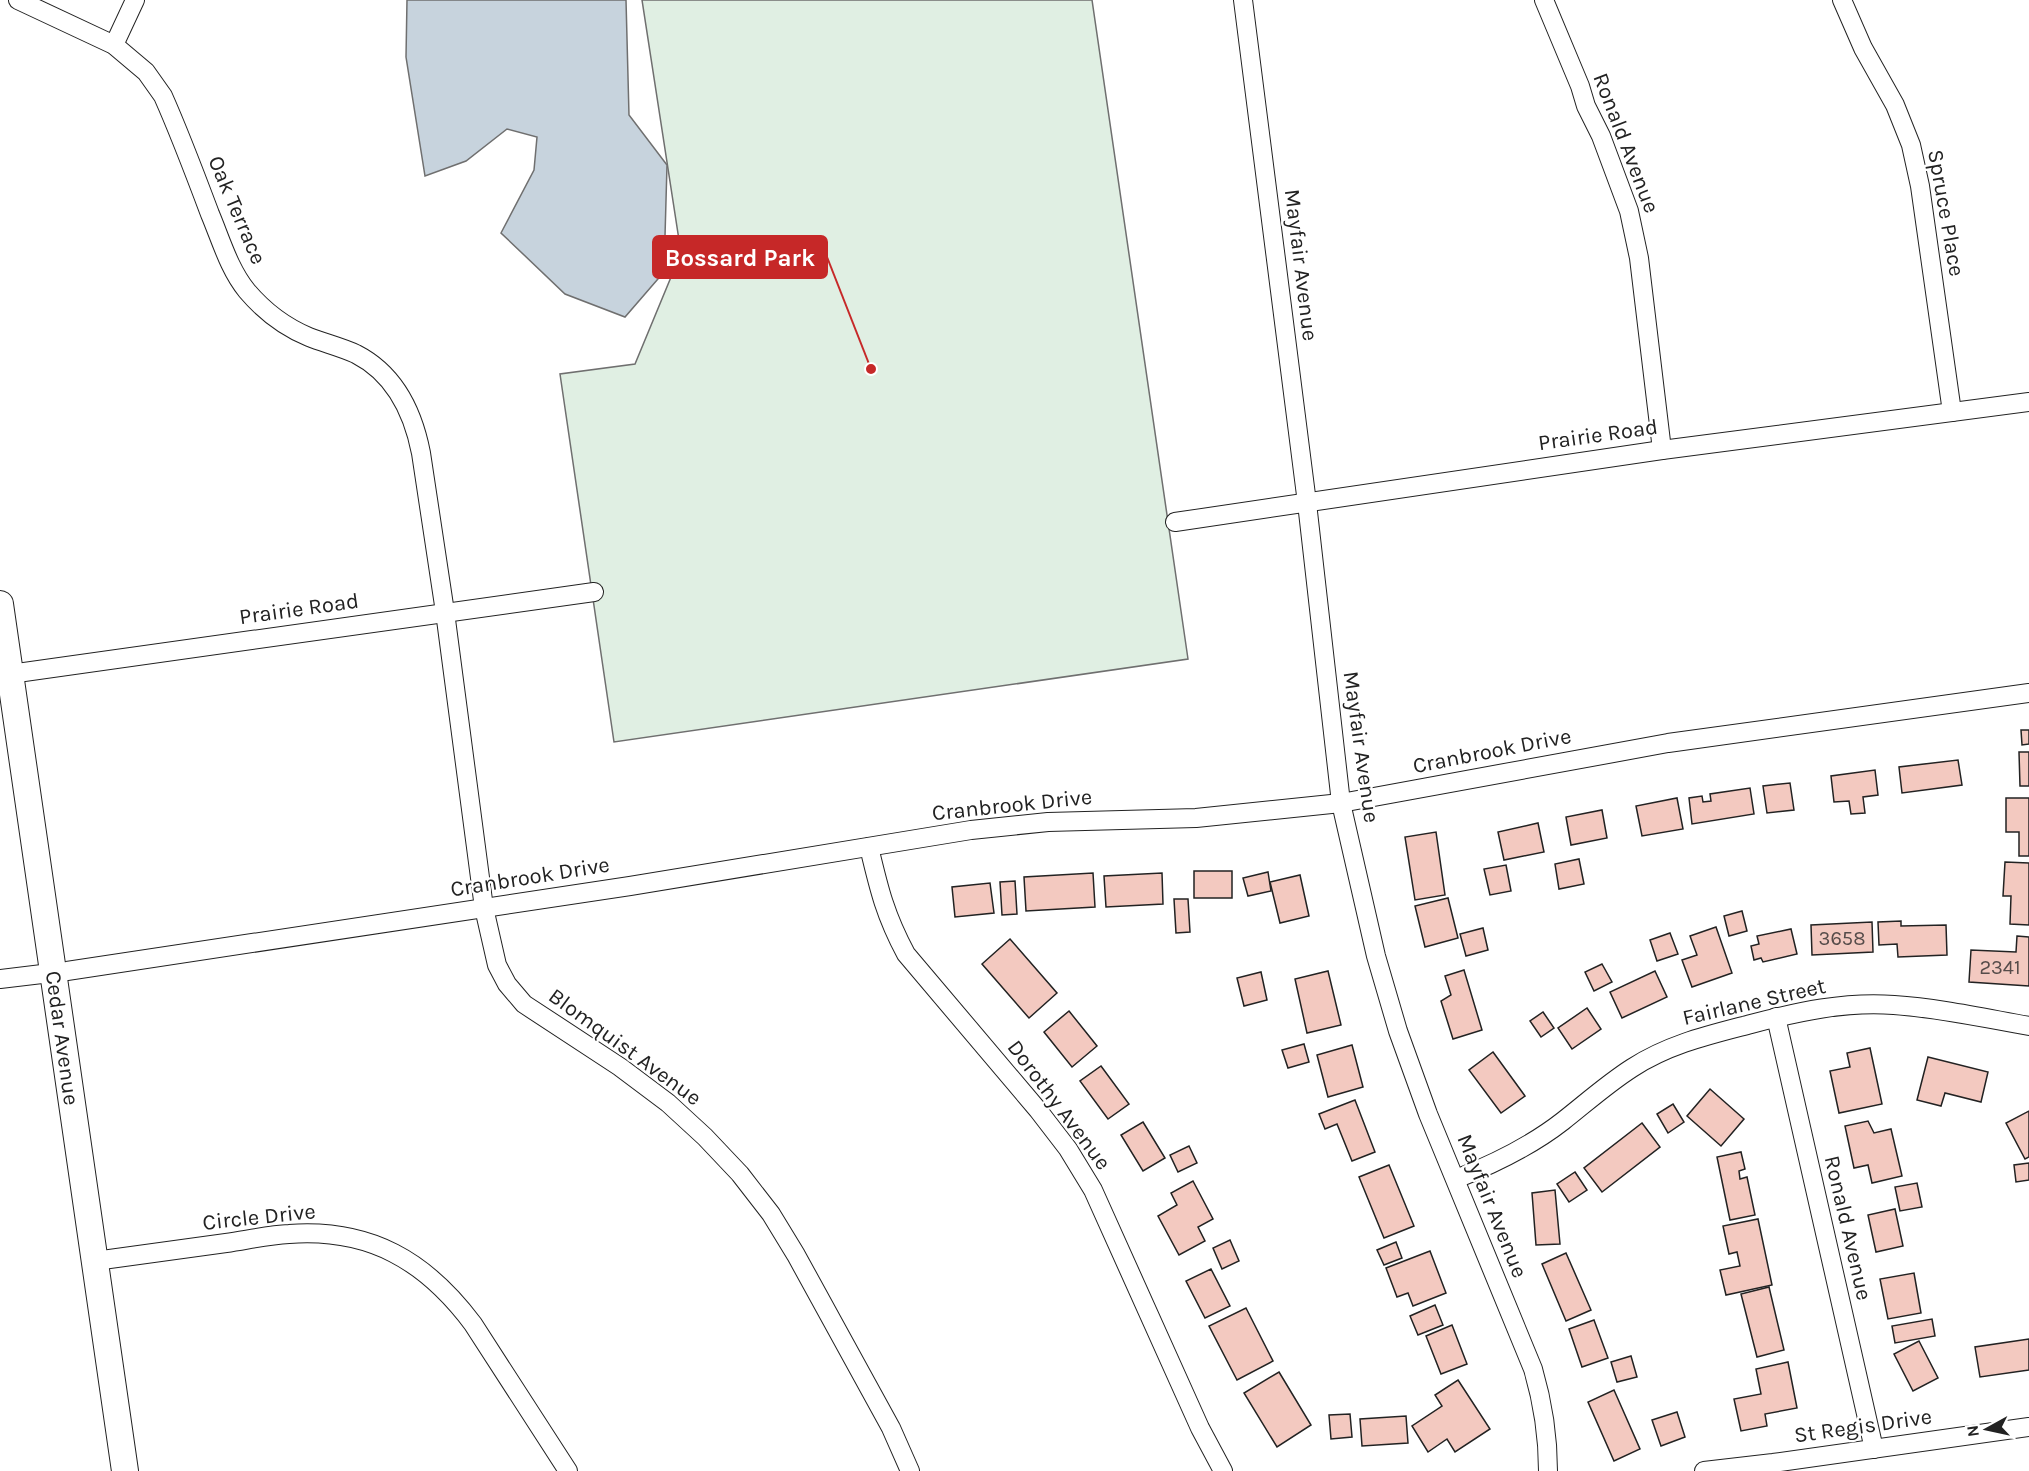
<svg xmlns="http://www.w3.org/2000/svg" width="2029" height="1471" font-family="Karla,sans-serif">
  <rect width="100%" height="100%" fill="#fff"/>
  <polygon fill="#e0efe3" stroke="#6f6f6f" stroke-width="1.5" points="642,0 1092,0 1188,659 614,742 560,374 635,364 681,253"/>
  <polygon fill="#c7d3dd" stroke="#6f6f6f" stroke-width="1.5" points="407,0 626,0 629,115 667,165 664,272 625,317 565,294 501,233 534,170 537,137 507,129 466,161 425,176 406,57"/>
  <g fill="#f3c9c0" stroke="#222" stroke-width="1.5">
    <polygon points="2021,730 2029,730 2029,744 2022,745"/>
    <polygon points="2019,752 2029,752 2029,786 2020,786"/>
    <polygon points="1958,760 1962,785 1902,793 1899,767"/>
    <polygon points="1875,770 1878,795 1863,797 1865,813 1851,814 1849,801 1834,802 1831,776"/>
    <polygon points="1790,783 1794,810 1767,813 1763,786"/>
    <polygon points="1750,788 1754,814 1692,824 1689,798 1702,796 1703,802 1711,801 1710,794"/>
    <polygon points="1677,798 1683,829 1642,836 1636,806"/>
    <polygon points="2006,798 2029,798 2029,856 2019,856 2019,832 2006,832"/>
    <polygon points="1602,810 1607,838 1571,845 1566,817"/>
    <polygon points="1538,823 1544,852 1504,860 1498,832"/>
    <polygon points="1436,832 1445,895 1415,900 1405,837"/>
    <polygon points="1579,859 1584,884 1559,889 1555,864"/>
    <polygon points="2005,862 2029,863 2029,925 2010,924 2011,896 2003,896"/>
    <polygon points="1506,865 1511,891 1490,895 1484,869"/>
    <rect x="1194" y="871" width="38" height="27"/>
    <polygon points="1268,872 1271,891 1248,896 1243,878"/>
    <polygon points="1093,873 1095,907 1026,911 1024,877"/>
    <polygon points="1162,873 1163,904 1106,907 1104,876"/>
    <polygon points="1300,875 1309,916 1280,923 1270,882"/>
    <polygon points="1015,881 1017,914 1002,915 1000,882"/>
    <polygon points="990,883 994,913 955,917 952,887"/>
    <polygon points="1448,898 1458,938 1425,947 1415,906"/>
    <polygon points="1174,899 1188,899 1190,932 1176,933"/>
    <polygon points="1742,911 1747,931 1729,936 1724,916"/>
    <polygon points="1901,921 1901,926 1946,925 1947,955 1898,957 1897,944 1879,945 1878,922"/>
    <polygon points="1872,922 1873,952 1812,955 1811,925"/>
    <polygon points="1716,927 1732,973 1692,987 1682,960 1697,955 1690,936"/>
    <polygon points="1483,928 1488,950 1466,956 1460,934"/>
    <polygon points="1791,929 1797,954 1763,962 1761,958 1754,960 1751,946 1759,944 1757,936"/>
    <polygon points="1670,933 1678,954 1657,961 1650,940"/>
    <polygon points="2017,936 2029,937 2029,986 1969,982 1971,950 2016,952"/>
    <polygon points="1010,939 1057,993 1029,1018 982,964"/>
    <polygon points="1602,964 1612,982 1594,991 1585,972"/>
    <polygon points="1464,970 1482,1030 1453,1039 1441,1001 1451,995 1445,976"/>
    <polygon points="1328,971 1341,1025 1307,1033 1295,979"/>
    <polygon points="1655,971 1667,997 1622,1018 1610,992"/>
    <polygon points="1261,972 1267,1000 1244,1006 1237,978"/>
    <polygon points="1587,1008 1601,1029 1572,1049 1558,1028"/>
    <polygon points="1069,1011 1097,1046 1072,1067 1044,1032"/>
    <polygon points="1543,1012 1554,1028 1541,1037 1530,1021"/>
    <polygon points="1304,1044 1309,1062 1288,1068 1282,1050"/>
    <polygon points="1352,1045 1363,1087 1328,1097 1317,1055"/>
    <polygon points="1870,1048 1882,1104 1839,1113 1830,1071 1850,1067 1847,1053"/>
    <polygon points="1493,1052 1525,1096 1501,1113 1469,1070"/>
    <polygon points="1928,1057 1988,1072 1981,1102 1945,1093 1941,1106 1917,1100"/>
    <polygon points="1101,1066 1129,1104 1108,1119 1080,1081"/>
    <polygon points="1710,1089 1744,1119 1721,1146 1687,1116"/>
    <polygon points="1355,1100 1375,1152 1352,1161 1337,1124 1325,1129 1319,1114"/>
    <polygon points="1673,1104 1684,1122 1668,1133 1657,1114"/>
    <polygon points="2029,1111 2029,1157 2025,1159 2006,1123"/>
    <polygon points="1868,1121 1874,1133 1891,1129 1902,1176 1872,1183 1868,1165 1854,1168 1845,1126"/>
    <polygon points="1143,1122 1165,1158 1143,1171 1121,1135"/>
    <polygon points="1642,1123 1660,1147 1602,1192 1584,1168"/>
    <polygon points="1189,1146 1197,1163 1178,1172 1170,1155"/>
    <polygon points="1741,1152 1745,1169 1739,1171 1740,1179 1747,1177 1755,1215 1730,1220 1717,1157"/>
    <polygon points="2029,1163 2029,1180 2016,1182 2014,1165"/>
    <polygon points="1389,1165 1414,1226 1384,1238 1359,1177"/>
    <polygon points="1575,1172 1587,1190 1569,1202 1557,1184"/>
    <polygon points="1193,1181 1213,1219 1198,1227 1205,1241 1179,1255 1158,1216 1177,1205 1171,1193"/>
    <polygon points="1917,1183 1922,1207 1900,1211 1895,1187"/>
    <polygon points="1555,1190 1560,1244 1536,1245 1532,1193"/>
    <polygon points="1895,1209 1903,1246 1876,1252 1868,1215"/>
    <polygon points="1758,1219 1772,1285 1726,1295 1720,1270 1740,1266 1737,1252 1729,1254 1723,1226"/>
    <polygon points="1230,1240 1239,1261 1222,1269 1213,1248"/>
    <polygon points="1396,1242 1402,1258 1384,1265 1377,1250"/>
    <polygon points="1430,1251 1446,1293 1413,1306 1408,1293 1397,1297 1386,1268"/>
    <polygon points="1566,1253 1591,1310 1566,1321 1542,1264"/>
    <polygon points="1211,1269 1230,1306 1205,1318 1186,1281"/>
    <polygon points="1914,1273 1921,1313 1888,1319 1880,1279"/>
    <polygon points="1769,1287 1784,1350 1757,1357 1741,1294"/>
    <polygon points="1435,1305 1443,1325 1418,1335 1410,1316"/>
    <polygon points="1246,1308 1273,1361 1237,1380 1209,1326"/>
    <polygon points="1932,1319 1935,1336 1895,1343 1892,1326"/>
    <polygon points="1594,1320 1608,1358 1582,1367 1569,1329"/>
    <polygon points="1452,1325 1467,1364 1441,1374 1426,1336"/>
    <polygon points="2029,1339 2029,1370 1980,1377 1975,1347"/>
    <polygon points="1919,1341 1938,1378 1913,1391 1894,1354"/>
    <polygon points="1631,1356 1637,1377 1617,1382 1611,1362"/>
    <polygon points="1788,1362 1797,1408 1765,1414 1767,1426 1741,1431 1734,1399 1761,1394 1756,1369"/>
    <polygon points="1279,1372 1311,1425 1277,1447 1244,1393"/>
    <polygon points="1458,1380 1490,1429 1455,1452 1447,1439 1428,1452 1412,1426 1442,1406 1435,1395"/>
    <polygon points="1614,1390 1640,1449 1614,1461 1588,1402"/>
    <polygon points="1677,1412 1685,1437 1661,1446 1652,1420"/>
    <polygon points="1350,1414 1352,1437 1331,1439 1329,1415"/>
    <polygon points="1406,1416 1408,1443 1362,1446 1360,1419"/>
  </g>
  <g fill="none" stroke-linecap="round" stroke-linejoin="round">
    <defs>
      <g id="street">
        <path d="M18,0L114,45L146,72L163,96C180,134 195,174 210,214C221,240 229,269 247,291C264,311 285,327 309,337C324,343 341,347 356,354C395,374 413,412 421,453L445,612L484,908L497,965L507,984L524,1004L620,1067L668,1103L705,1137L740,1174L771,1214L796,1255L891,1428L910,1471"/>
        <path d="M1243,0L1307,503L1341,803L1376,956L1398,1031L1428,1114L1533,1369C1543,1403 1548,1435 1548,1471"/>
        <polyline points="1544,0 1580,86 1586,106 1601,136 1629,211 1639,258 1662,450"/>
        <polyline points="1842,0 1863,48 1895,105 1911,145 1920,186 1952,412"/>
        <polyline points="114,45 135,0"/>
        <polyline points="1175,522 1662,450 2029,402"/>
        <polyline points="10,674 594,592"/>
        <path d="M869,847C879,889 885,915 906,954L1038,1110L1068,1149L1093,1190L1200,1428L1223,1471"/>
        <polyline points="0,979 67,971 630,886 971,830 1048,822 1196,818 1341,803 1668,743 2029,693"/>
        <polyline points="1776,1017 1874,1449"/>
        <path d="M1456,1179C1494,1164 1531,1146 1563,1121C1586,1103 1607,1084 1632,1068C1669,1044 1709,1035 1751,1024C1797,1012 1846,1001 1894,1005C1939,1008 1984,1018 2029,1026"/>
        <path d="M95,1261C139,1255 182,1249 226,1243C247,1240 268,1235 289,1234C370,1228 426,1261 473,1324L568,1471"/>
        <polyline points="1704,1471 1773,1463 2029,1427"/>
      </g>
      <polyline id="secondary" points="0,604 125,1471"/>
    </defs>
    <use href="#street" stroke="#222" stroke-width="20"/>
    <use href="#secondary" stroke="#222" stroke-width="28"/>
    <use href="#street" stroke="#fff" stroke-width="18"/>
    <use href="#secondary" stroke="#fff" stroke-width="26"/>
  </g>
  <g text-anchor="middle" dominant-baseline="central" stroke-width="4.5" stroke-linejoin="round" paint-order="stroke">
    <g font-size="20" fill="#564c4a">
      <text x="1842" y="938">3658</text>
      <text x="2000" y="967">2341</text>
    </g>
    <g font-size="22" fill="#222" stroke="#fff">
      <text transform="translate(1626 143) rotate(69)">Ronald Avenue</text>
      <text transform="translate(237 210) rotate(67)">Oak Terrace</text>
      <text transform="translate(1946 213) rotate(80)">Spruce Place</text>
      <text transform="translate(1301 265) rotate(83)">Mayfair Avenue</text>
      <text transform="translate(1598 435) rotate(-8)">Prairie Road</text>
      <text transform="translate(299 609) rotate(-8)">Prairie Road</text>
      <text transform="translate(1361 747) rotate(82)">Mayfair Avenue</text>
      <text transform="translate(1492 751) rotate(-11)">Cranbrook Drive</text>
      <text transform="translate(1012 805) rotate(-6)">Cranbrook Drive</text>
      <text transform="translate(530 877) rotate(-9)">Cranbrook Drive</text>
      <text transform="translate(1754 1002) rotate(-13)">Fairlane Street</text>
      <text transform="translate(62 1038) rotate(82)">Cedar Avenue</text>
      <text transform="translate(625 1047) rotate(36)">Blomquist Avenue</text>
      <text transform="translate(1059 1105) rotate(53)">Dorothy Avenue</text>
      <text transform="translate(1492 1206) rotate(68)">Mayfair Avenue</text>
      <text transform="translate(259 1217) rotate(-6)">Circle Drive</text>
      <text transform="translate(1848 1228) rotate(77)">Ronald Avenue</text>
      <text transform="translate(1863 1426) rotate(-8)">St Regis Drive</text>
    </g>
  </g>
  <path fill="none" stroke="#c62828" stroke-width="2" d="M871 369L827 257"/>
  <circle fill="#c62828" stroke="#fff" stroke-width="2" cx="871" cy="369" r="6"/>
  <rect fill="#c62828" stroke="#c62828" stroke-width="2" x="653" y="236" width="174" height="42" rx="6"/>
  <g font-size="24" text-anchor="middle" font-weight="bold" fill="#fff">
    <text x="740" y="266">Bossard Park</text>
  </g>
  <g transform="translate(1987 1429) rotate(262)" stroke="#ffffff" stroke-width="4.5" paint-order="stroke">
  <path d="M0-4.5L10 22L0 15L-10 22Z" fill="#222222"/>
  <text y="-9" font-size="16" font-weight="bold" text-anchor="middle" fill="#222222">N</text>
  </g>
</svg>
